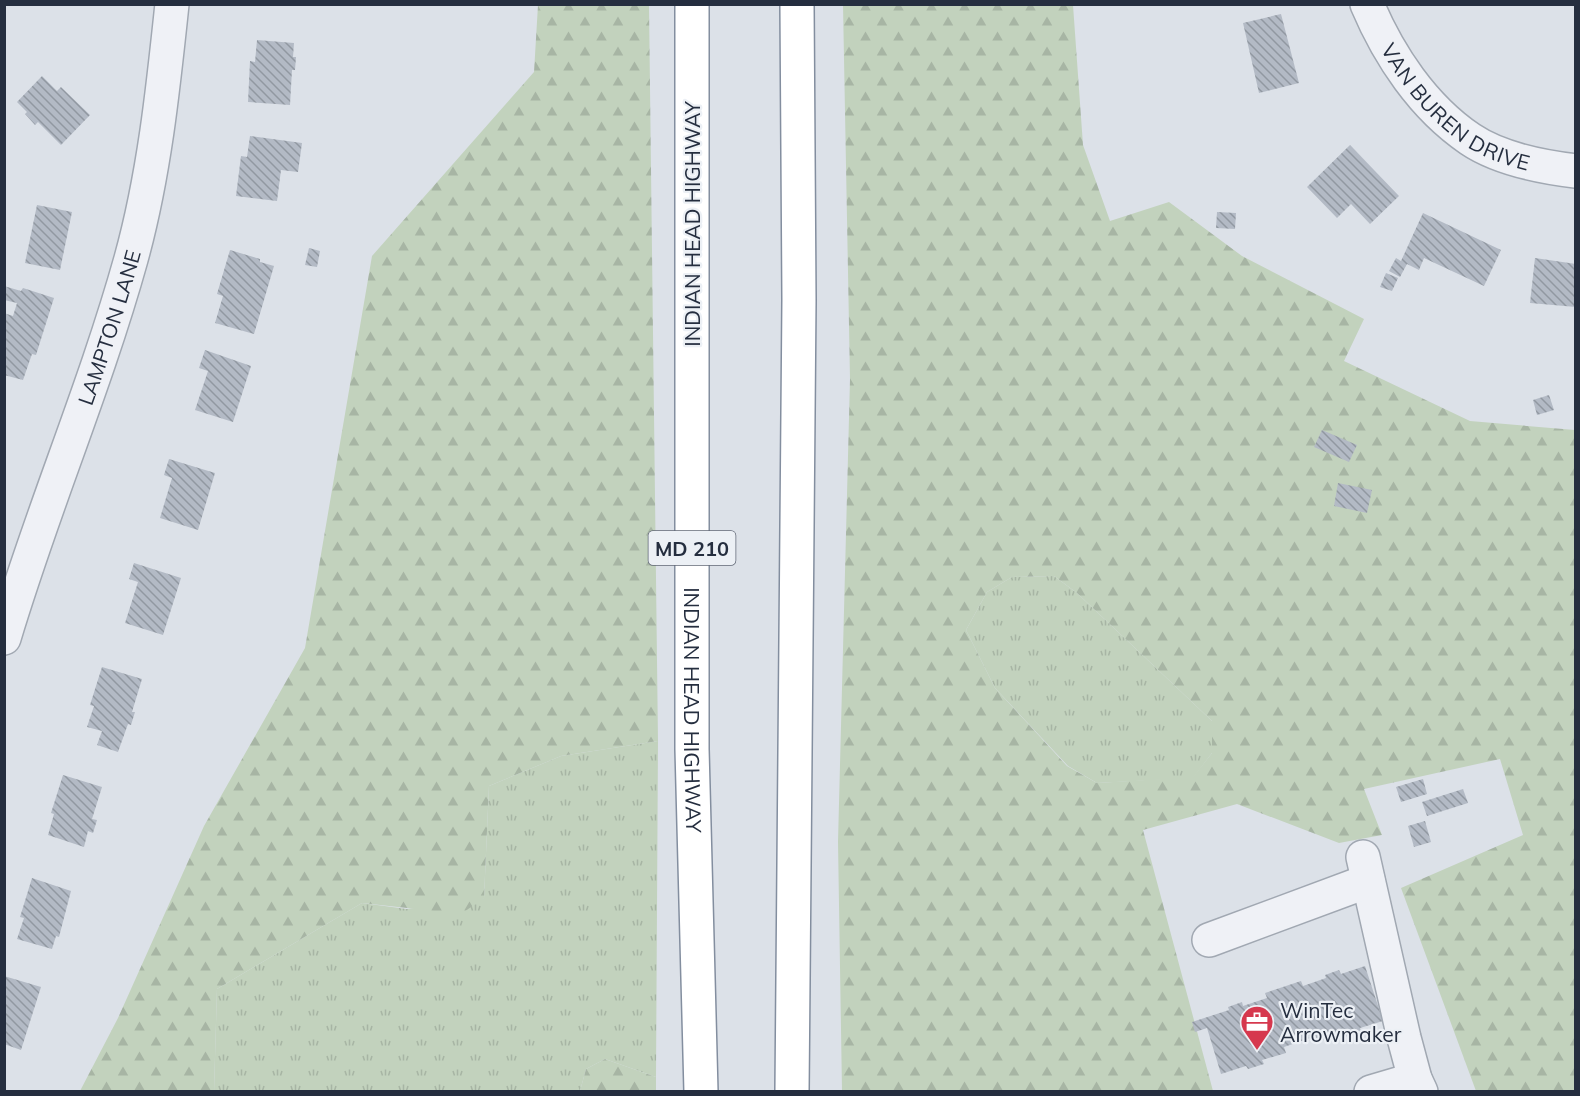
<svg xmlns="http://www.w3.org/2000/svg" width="1580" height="1096" font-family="Mulish,sans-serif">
  <defs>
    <pattern id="grass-tufts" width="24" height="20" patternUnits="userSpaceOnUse" patternTransform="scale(1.5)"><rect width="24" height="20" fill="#c2d2bd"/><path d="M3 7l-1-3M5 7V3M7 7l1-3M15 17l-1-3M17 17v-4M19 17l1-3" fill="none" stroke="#a7b5a4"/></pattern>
    <pattern id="forest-firs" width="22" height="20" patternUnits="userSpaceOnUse" patternTransform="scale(1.5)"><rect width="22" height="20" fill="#c2d2bd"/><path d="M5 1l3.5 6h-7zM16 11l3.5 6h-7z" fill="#a7b5a4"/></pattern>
    <pattern id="building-back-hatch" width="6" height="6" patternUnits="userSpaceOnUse" patternTransform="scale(1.5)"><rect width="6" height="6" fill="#b3bac5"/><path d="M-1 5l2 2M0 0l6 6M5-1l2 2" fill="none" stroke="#9198a1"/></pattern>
  </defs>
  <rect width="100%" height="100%" fill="#dce1e8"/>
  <g fill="url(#grass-tufts)">
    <polygon points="1054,576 1077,593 1212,721 1212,753 1193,778 1097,783 1068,766 995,688 966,630 987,592 1012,577"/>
    <polygon points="658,741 656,1077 605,1059 586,1069 580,1091 214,1092 217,989 362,903 407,909 484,898 489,786 561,756"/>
  </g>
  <g fill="url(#forest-firs)" fill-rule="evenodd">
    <polygon points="538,5 649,5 658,741 561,756 489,786 484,898 461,914 362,903 217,989 214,1091 80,1091 118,1018 204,826 305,648 372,256 534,72"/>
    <path d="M843,5H1073L1083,145L1110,221L1169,202L1242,256L1364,319L1344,361L1470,421L1575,430V1091H1476L1401,888L1523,835L1500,759L1364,789L1382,835L1339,843L1237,804L1143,830L1213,1091H842L838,842L850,379ZM1054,576L1077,593L1212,721V753L1193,777L1097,783L1067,766L995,688L966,630L987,592L1012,577Z"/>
    <polygon points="605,1059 656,1077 656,1091 580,1091 586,1069"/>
  </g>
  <g fill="url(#building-back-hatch)">
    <polygon points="1281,14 1299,83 1259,93 1243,23"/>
    <polygon points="257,40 294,43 293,57 296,57 295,70 292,70 290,105 248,102 250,61 255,62"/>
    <polygon points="42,76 57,91 61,87 90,115 61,145 38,122 35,125 25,114 27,112 17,102"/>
    <polygon points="250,136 302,143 298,172 281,170 277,201 236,196 241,156 247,157"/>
    <polygon points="1350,145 1399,196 1370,224 1351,204 1337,218 1307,187"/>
    <polygon points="37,205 72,212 60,270 25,263"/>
    <polygon points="1217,212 1236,213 1235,229 1216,228"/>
    <polygon points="1423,213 1501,250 1484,286 1424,258 1419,270 1407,264 1400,277 1389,271 1396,258 1401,261"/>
    <polygon points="309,248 320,251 317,267 305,265"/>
    <polygon points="230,250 260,259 260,262 274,266 254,334 215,323 223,296 217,294"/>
    <polygon points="1535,258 1576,264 1576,307 1530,303"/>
    <polygon points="1386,273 1398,278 1392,291 1380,287"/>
    <polygon points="4,286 21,291 23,288 54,298 36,355 32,354 23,380 4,375 4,313 13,316 17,303 4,300"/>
    <polygon points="205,350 251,366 233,422 195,410 208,371 199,368"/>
    <polygon points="1549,395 1554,410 1537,415 1533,400"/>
    <polygon points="1322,430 1357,445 1349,462 1314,447"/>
    <polygon points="169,459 215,473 198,530 160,518 172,478 164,475"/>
    <polygon points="1338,483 1372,490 1367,513 1334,506"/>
    <polygon points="134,563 181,578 163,635 125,623 138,582 129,579"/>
    <polygon points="102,667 142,679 132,712 135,712 131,725 128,724 118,752 97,745 102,731 87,727 94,706 90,705"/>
    <polygon points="63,775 102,787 92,819 97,820 93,833 88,831 84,847 48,835 54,814 51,813"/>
    <polygon points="1423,779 1427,794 1401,802 1396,787"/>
    <polygon points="1463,789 1468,803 1427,816 1422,802"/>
    <polygon points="1425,821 1431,842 1414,847 1408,826"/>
    <polygon points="32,878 71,891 59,937 56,936 52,949 17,939 24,918 20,917"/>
    <polygon points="1365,966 1383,1021 1360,1028 1361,1032 1345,1037 1344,1033 1318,1042 1316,1036 1284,1047 1286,1053 1262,1060 1264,1064 1248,1069 1246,1066 1221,1074 1207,1028 1195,1032 1192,1022 1229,1010 1228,1007 1242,1002 1243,1006 1267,998 1265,993 1301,981 1303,986 1326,978 1325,975 1339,970 1341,974"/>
    <polygon points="4,976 41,987 21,1050 4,1044"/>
  </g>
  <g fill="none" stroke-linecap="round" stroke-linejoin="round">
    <defs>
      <g id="minor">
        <path id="s1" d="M1367,4C1389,56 1423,107 1470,139C1498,158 1542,167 1576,171"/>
        <path id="s2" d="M4,638C42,510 95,388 131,259C154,176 163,90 172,4"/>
        <polyline points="1363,857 1404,1038 1415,1079 1421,1092"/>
        <polyline points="1209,940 1368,881"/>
        <polyline points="1371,1092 1415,1079"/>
      </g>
      <g id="highway">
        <path id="s3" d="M692,4V749L701,1092"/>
        <polyline points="792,1092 799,300 797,4"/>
      </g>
    </defs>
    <use href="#minor" stroke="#a1a8b2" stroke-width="36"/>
    <use href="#highway" stroke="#838e9f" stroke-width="36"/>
    <use href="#minor" stroke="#eff1f6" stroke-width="33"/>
    <use href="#highway" stroke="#fff" stroke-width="33"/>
  </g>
  <defs>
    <symbol id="office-pin" viewBox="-11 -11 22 30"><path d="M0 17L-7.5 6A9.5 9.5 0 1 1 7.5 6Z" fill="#d6384e" stroke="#ecf0f5"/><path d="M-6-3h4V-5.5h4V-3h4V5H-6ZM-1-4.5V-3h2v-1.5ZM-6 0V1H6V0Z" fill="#fff"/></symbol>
  </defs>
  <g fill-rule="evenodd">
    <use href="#office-pin" x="1238" y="1003" width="38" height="52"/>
  </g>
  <g text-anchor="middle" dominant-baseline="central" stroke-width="4.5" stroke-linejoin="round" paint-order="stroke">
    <rect fill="#ecf0f5" stroke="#616876" stroke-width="1.5" x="648.5" y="531" width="87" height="34" rx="4.5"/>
    <g font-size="20" font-weight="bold" fill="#252e3f">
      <text x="692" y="548">MD 210</text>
    </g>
    <g font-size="21" fill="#252e3f" stroke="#ecf0f5">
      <text stroke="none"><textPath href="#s1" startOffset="141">VAN BUREN DRIVE</textPath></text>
      <text transform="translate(692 224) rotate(-90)">INDIAN HEAD HIGHWAY</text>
      <text stroke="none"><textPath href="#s2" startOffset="328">LAMPTON LANE</textPath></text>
      <text stroke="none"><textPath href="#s3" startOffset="706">INDIAN HEAD HIGHWAY</textPath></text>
    </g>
    <g font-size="21" fill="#252e3f" stroke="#ecf0f5" text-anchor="start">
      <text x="1280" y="1010">WinTec<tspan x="1280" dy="24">Arrowmaker</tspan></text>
    </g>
  </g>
  <rect width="1580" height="1096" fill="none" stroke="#252e3f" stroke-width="12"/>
</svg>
